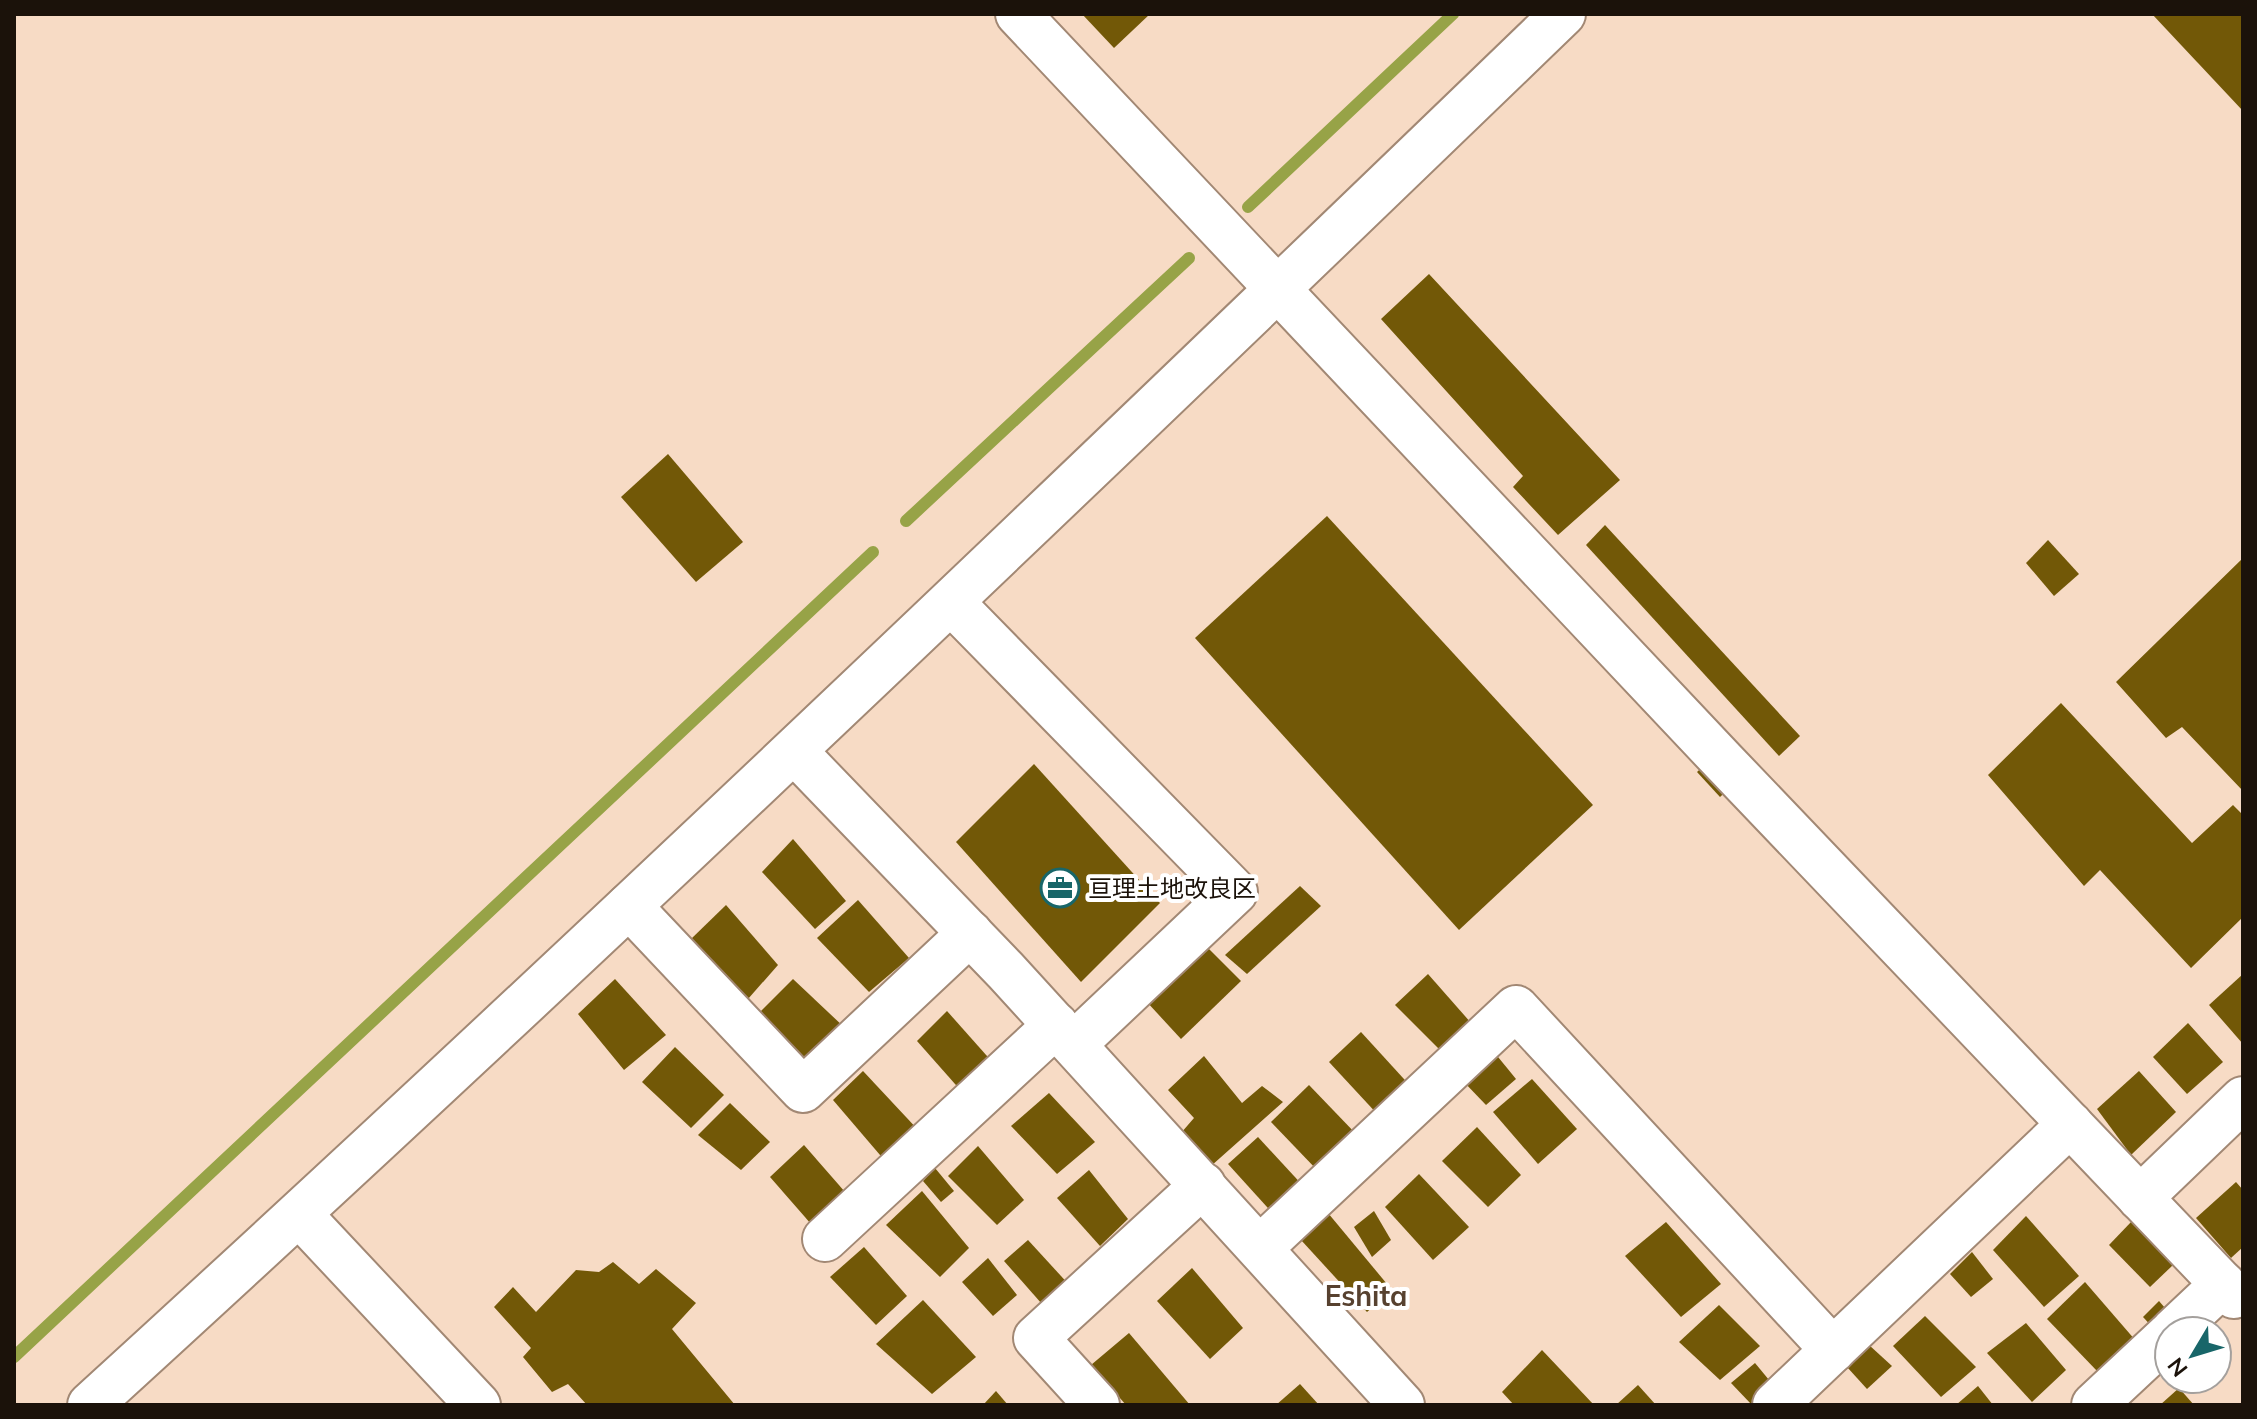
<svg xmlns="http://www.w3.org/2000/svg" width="2257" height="1419" font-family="Mulish,'Noto Sans JP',sans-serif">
  <rect width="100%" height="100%" fill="#f7dbc5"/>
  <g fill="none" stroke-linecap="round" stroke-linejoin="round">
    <g stroke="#97a347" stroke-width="12">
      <polyline points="1248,207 1453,14"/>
      <polyline points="906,521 1189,258"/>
      <polyline points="14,1357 873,552"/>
    </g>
  </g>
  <g fill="#725807">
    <polygon points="1082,14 1150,14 1114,48"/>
    <polygon points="2152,14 2243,14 2243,111"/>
    <polygon points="1429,274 1620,480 1558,535 1513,487 1523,476 1381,319"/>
    <polygon points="668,454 743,542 696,582 621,497"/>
    <polygon points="1327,516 1593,805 1459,930 1195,638"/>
    <polygon points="1605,525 1800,736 1779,756 1586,545"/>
    <polygon points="2048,540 2079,574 2054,596 2026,563"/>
    <polygon points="2243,558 2243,791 2182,727 2166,738 2116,682"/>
    <polygon points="2061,703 2192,843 2233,805 2243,815 2243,917 2191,968 2100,870 2084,886 1988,775"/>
    <polygon points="1710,760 1733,785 1720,797 1697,772"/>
    <polygon points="1034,764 1160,903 1081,982 956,842"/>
    <polygon points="793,839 846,901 815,929 762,872"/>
    <polygon points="1300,886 1321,906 1247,974 1225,955"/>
    <polygon points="858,900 909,958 869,992 817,938"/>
    <polygon points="726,905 778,965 748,999 690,940"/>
    <polygon points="1205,945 1241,981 1181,1039 1146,1001"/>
    <polygon points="1428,974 1479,1032 1447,1057 1395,1005"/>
    <polygon points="2243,974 2243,1044 2209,1005"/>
    <polygon points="615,979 666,1035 624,1070 578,1014"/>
    <polygon points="793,979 845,1028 807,1063 757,1015"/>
    <polygon points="947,1011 995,1065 963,1093 917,1041"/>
    <polygon points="2188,1023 2223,1062 2187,1094 2153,1057"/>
    <polygon points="1361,1032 1414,1090 1380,1117 1329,1062"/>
    <polygon points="675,1047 724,1095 691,1128 642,1082"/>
    <polygon points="1494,1052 1516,1079 1486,1105 1462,1080"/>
    <polygon points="1204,1056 1242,1103 1262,1086 1283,1102 1211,1166 1181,1133 1194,1118 1168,1090"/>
    <polygon points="863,1071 920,1132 886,1162 833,1100"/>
    <polygon points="2139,1071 2176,1112 2131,1155 2097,1109"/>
    <polygon points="1532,1079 1577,1129 1538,1164 1493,1112"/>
    <polygon points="1309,1085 1358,1136 1318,1171 1271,1122"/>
    <polygon points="1049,1093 1095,1142 1057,1174 1011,1126"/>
    <polygon points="730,1103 770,1142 741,1170 698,1135"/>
    <polygon points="1477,1127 1521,1175 1488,1207 1442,1161"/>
    <polygon points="1258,1137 1306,1189 1276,1217 1228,1164"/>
    <polygon points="804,1145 852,1200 818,1232 770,1177"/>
    <polygon points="978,1146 1024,1200 997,1225 948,1176"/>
    <polygon points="935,1168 954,1191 941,1202 923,1181"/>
    <polygon points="1089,1170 1128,1219 1100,1246 1057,1198"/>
    <polygon points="1419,1174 1469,1227 1433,1260 1385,1207"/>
    <polygon points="2236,1182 2243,1190 2243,1247 2231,1258 2196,1218"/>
    <polygon points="922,1191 969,1248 940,1277 886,1225"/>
    <polygon points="1374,1211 1391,1240 1372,1257 1354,1227"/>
    <polygon points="1328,1213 1392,1290 1367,1312 1301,1240"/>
    <polygon points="2026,1216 2079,1276 2044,1307 1993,1250"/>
    <polygon points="2132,1221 2173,1265 2150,1287 2109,1245"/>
    <polygon points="1666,1222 1721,1284 1681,1317 1625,1256"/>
    <polygon points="1028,1240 1072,1288 1049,1312 1004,1261"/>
    <polygon points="864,1247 907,1296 876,1325 830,1277"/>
    <polygon points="1972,1252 1993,1279 1971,1297 1950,1274"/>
    <polygon points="988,1258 1017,1295 993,1316 962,1282"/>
    <polygon points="613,1262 639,1284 656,1269 696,1303 672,1329 735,1405 587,1405 568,1384 552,1392 523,1357 531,1348 494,1307 513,1287 536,1312 576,1270 599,1272"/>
    <polygon points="1192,1268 1243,1328 1210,1359 1157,1301"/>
    <polygon points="2085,1282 2136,1341 2098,1372 2047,1319"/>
    <polygon points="923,1300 976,1357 932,1394 876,1344"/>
    <polygon points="2159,1301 2171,1315 2156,1331 2143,1317"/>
    <polygon points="1719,1305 1760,1346 1720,1380 1679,1342"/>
    <polygon points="1925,1316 1976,1367 1941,1397 1893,1346"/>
    <polygon points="2026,1323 2066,1370 2032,1402 1987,1353"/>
    <polygon points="1129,1333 1190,1405 1126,1405 1091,1365"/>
    <polygon points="1869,1345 1892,1366 1867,1389 1847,1367"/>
    <polygon points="1542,1350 1594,1405 1514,1405 1502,1392"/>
    <polygon points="1755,1363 1774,1386 1752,1405 1731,1383"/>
    <polygon points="1300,1384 1319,1405 1276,1405"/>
    <polygon points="1638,1385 1656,1405 1616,1405"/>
    <polygon points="1978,1386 1993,1405 1956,1405"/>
    <polygon points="2179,1388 2194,1405 2160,1405"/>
    <polygon points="996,1391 1008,1405 983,1405"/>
  </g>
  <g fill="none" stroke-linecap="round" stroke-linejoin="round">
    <defs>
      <g id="minor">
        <polyline points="1018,14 1723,761 2234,1296"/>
        <polyline points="951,602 1235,892 1074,1044"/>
        <polyline points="794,751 1006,971 1402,1405"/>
        <polyline points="629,906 803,1090 970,933"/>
        <polyline points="2140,1198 2243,1099"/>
        <polyline points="299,1214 478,1405"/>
        <polyline points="825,1239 1056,1025"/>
        <polyline points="1260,1248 1516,1008 1833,1350"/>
        <polyline points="2173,1331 2223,1284"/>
        <path d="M90,1405C589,950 1077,483 1563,14"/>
        <polyline points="1097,1405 1036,1338 1203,1185"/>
        <polyline points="1775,1405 2070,1124"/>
        <polyline points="2094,1405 2169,1335"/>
      </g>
    </defs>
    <use href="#minor" stroke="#a28874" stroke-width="48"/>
    <use href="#minor" stroke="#fff" stroke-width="44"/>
  </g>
  <defs>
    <symbol id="office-ring" viewBox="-11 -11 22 22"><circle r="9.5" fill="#fff" stroke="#186669" stroke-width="1.5"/><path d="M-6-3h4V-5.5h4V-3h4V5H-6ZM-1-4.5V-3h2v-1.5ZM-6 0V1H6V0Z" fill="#186669"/></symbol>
  </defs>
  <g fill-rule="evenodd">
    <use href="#office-ring" x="1038" y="866" width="44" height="44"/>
  </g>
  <g text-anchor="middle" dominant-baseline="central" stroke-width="8" stroke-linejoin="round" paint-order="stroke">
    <g font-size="24" fill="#1b120a" stroke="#fff" text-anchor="start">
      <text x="1088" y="888">亘理土地改良区</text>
    </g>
    <g font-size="28" font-weight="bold" fill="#57412f" stroke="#fff">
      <text x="1366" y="1295">Eshita</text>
    </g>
  </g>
  <rect width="2257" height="1419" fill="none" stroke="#1b120a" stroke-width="32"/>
  <g transform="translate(2193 1355) rotate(232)"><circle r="38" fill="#ffffff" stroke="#a4a09d" stroke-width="2"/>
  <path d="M0-6L14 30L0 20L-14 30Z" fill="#186669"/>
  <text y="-12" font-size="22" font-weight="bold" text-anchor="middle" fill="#1b120a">N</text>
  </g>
</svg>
